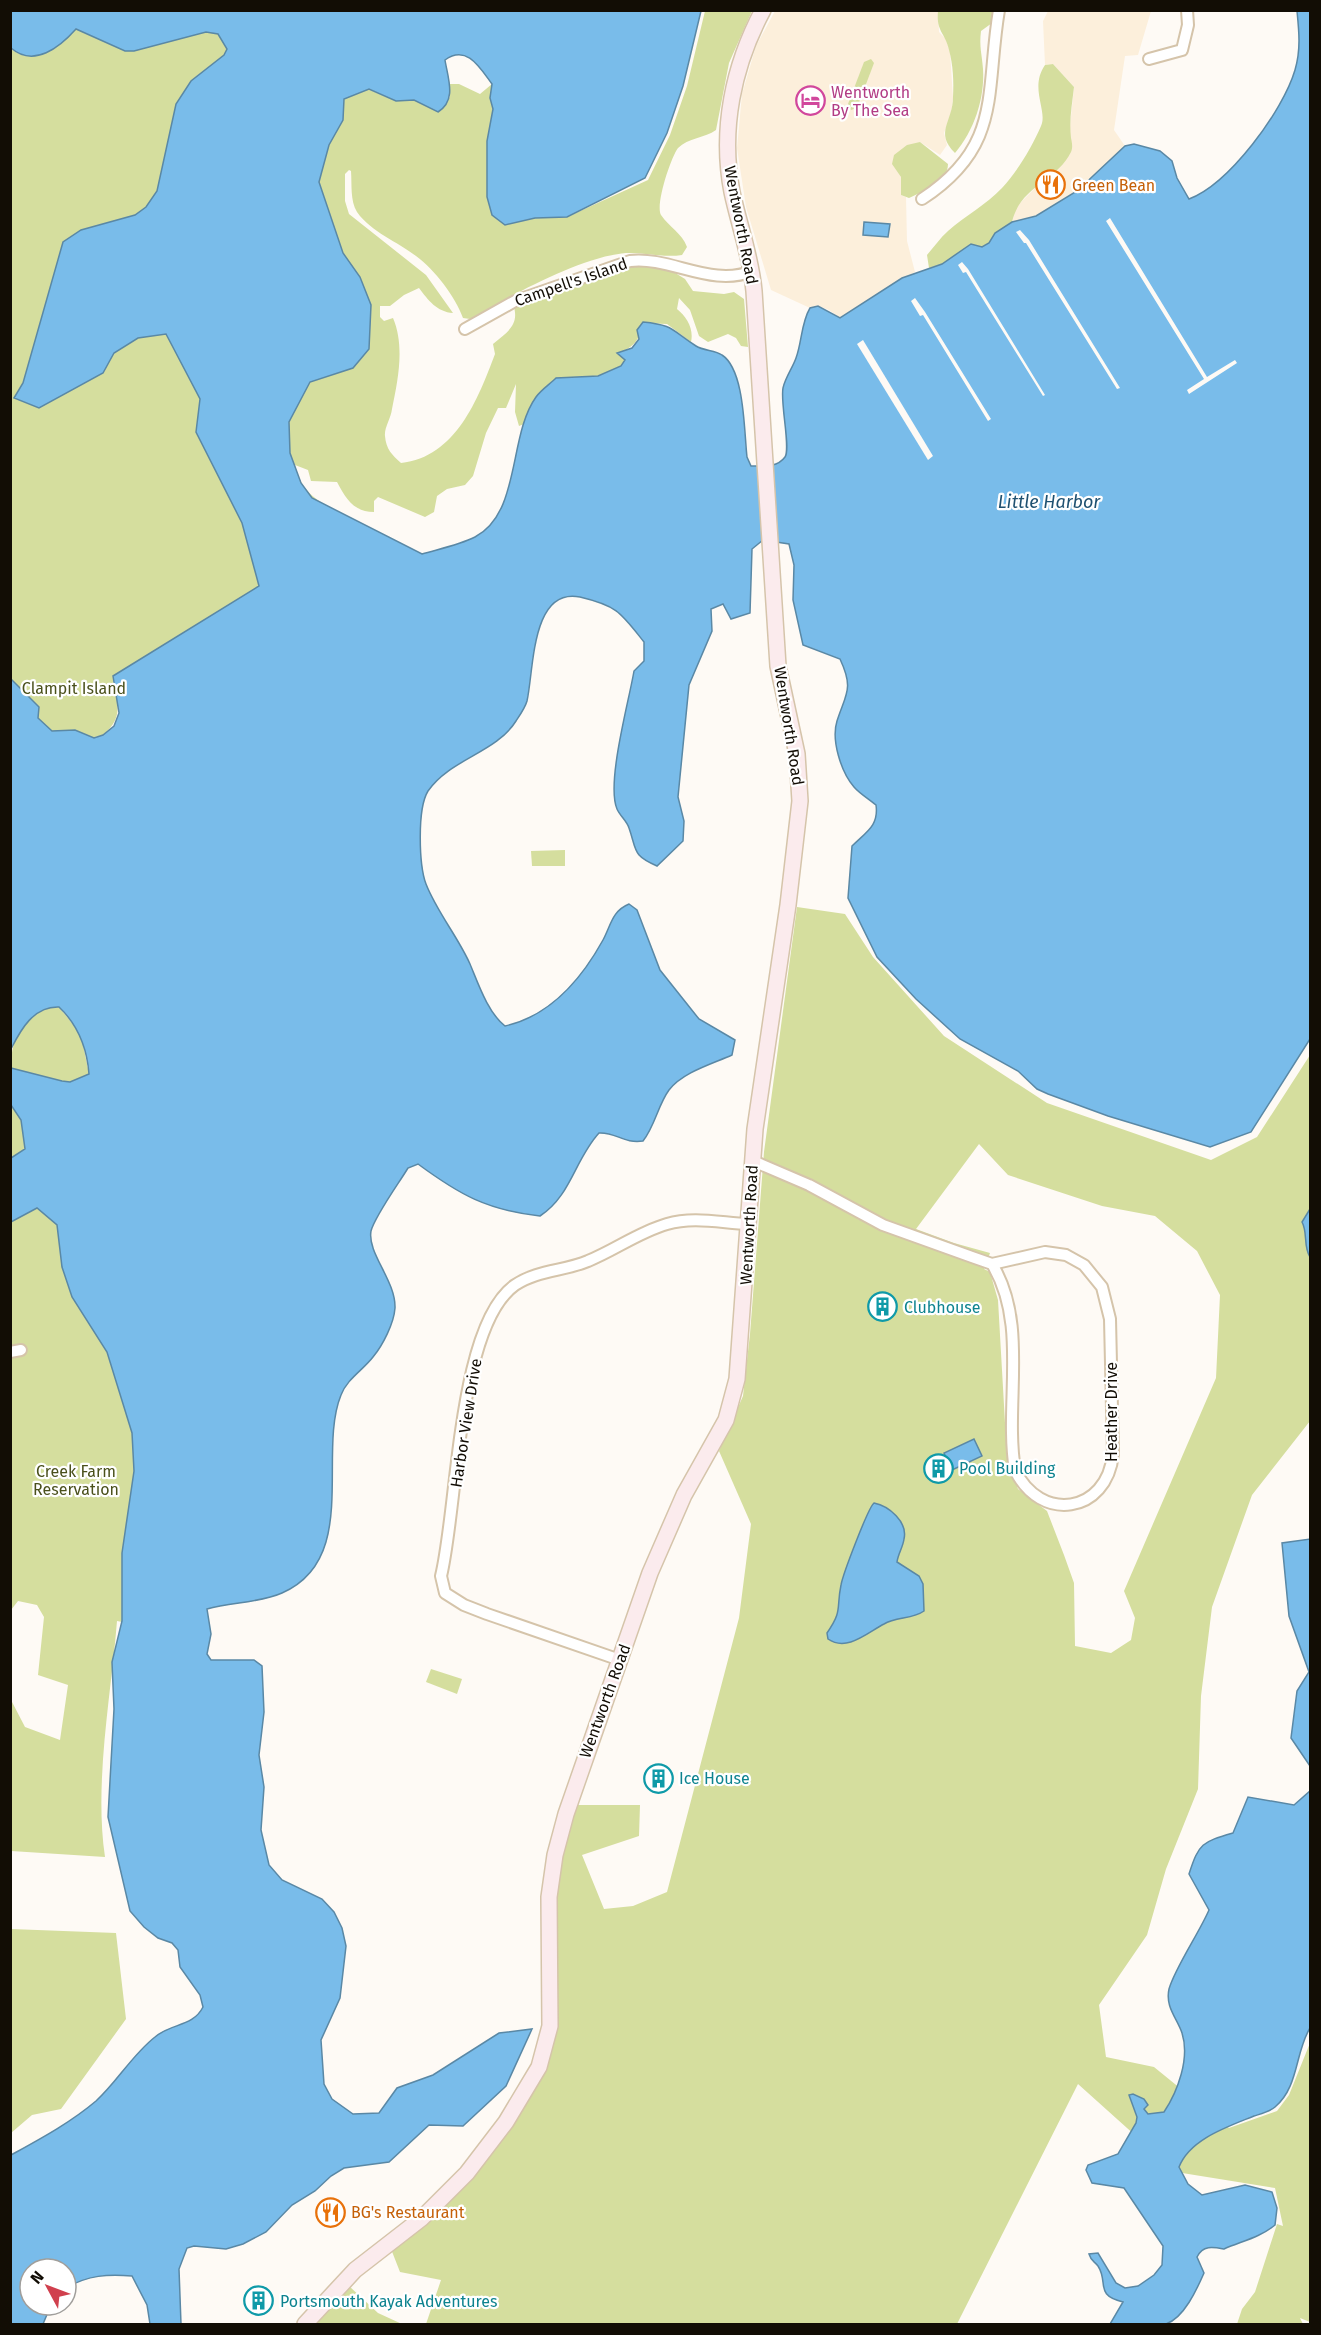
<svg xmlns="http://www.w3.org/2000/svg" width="1321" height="2335" font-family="'Fira Sans',sans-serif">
  <rect width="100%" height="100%" fill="#fefaf5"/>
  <g fill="#fcefdb">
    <polygon points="775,11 938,11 939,32 946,39 950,52 953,98 951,115 944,133 947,145 940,155 920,142 898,171 901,177 901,195 906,197 907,241 915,272 840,318 829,310 818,306 810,308 771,290 746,207 737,148 742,94 756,46"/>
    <polygon points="1048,11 1151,11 1138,55 1125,56 1114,130 1125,146 1077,192 1036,216 1012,222 1015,208 1047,176 1070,126 1074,87 1053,64 1045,65 1043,21"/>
  </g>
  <g fill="#d5de9e" fill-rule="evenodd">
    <path d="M705,11H752L729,63L716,130C705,138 688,138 678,148C671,157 655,205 661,215C669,227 682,233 687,247L682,255C663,258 645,252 626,253C579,257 511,296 470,319L463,318C455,296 435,270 416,256C398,242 371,232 357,212C350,201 352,184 351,171L349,170L345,174V201L349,214L426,275L453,313C437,312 428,300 419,288L404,295L390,306H380V317L384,321L393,318C405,346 398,380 392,409C391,418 384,428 385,436C386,449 392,455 401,463C456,457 478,399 495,354L493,344C507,332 519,326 514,307L635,264L672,271L685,279L693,291L724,294L734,292L744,299L748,347L741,346L736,338L728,334L708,342L699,336L690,310L679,298L677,309C687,317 694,329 691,342L667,324L643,323C639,340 635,347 618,353L625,360L622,366L598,376L556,378L536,397L524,424L519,426L515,412L516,384L506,408H498L486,433L473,476L465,485L447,489L437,496L434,512L425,517L378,497L374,501V512C354,512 346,499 337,482L311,481L308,470L295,465C301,492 317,501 340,513L337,560L114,681C117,705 124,717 103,735L11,758L10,48C34,68 60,47 76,28L125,51L206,32L218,34L225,41L330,91L359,92L368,89L396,101L414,100L435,109L450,97L449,84H459L480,94L492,84L490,98L493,109L488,141L487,197L505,225L535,218L567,217L648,180L670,135L687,86Z"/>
    <path d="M938,11H994L992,23L981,31C979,47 982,54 983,69C985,98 974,131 955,153C934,132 953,122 953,97C954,82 953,64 949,50C945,32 936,32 938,11Z"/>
    <polygon points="871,59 874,63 857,108 851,110 848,104 864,62"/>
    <path d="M1053,64L1074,87C1072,105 1069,120 1071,138C1072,143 1073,147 1071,152C1057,181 1020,186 1012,222L995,233L989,243L981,247L971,244L942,264L929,268L927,255C934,247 940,238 948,231C965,216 986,205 1002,188C1017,172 1032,147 1041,126C1048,111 1029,88 1045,65Z"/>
    <path d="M920,142L948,164C948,182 924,191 909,198L901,195V177L892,164L894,155L907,145Z"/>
    <polygon points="565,850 565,866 532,866 531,851"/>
    <path d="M797,907L845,914L873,957L944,1036L1047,1103L1211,1160L1257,1137L1310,1055V1421L1252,1495L1212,1607L1201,1696L1198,1789L1166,1869L1147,1935L1099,2005L1106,2057L1154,2067L1229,2128L1277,2111L1289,2095L1310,2043V2322L1300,2318L1303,2324H1237L1242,2309L1255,2292L1277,2224L1283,2226L1275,2188L1176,2172L1078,2084L957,2324H426L441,2280L400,2272L391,2249L487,2156L534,2090L551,2048L558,1871L575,1805H640L639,1836L582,1855L604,1909L633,1906L667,1892L739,1618L751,1524L719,1451L743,1396L750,1334L764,1152ZM979,1144L1008,1175L1102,1206L1155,1216L1197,1251L1220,1295L1216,1378L1124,1591L1135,1618L1131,1640L1111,1653L1075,1646L1074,1583L1064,1555L1047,1511L1018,1489L1007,1458L998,1300L990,1272L984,1269L990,1253L954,1243L916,1229Z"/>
    <path d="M50,1006L59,1007L81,1034L89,1074L70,1082L62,1081L11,1068C10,1039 23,1018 50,1006Z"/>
    <path d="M11,1083L53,1209L139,1416L127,1623L117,1621C111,1697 94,1782 105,1857L11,1851V1700L25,1727L60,1740L68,1685L38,1675L44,1617L37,1605L18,1601L11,1610Z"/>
    <polygon points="431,1669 462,1679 457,1694 426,1682"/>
    <polygon points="11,1929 116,1933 126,2019 61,2109 32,2115 11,2133"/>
    <polygon points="349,2286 378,2313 402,2324 313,2324"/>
  </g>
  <g fill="#79bcea" stroke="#5a88a5" stroke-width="1.5">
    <path d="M11,11H701L683,86L667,133L645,178L567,217L535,218L505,225L492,215L487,197V141L493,109L490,98L492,84C480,68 467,44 445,60C448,79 457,100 438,112L414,100L396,101L369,89L344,99L343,120L329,145L319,182L343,253L360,277L371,305L369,349L353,368L310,382L289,422L290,453L301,483L312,498L422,554C439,549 459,545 475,537C521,513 508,436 536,397C541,390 550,384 556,378L598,376L621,366L625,360L617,353L632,348L639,339L637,330L643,322C674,325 671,330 696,346C704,351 715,350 722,355C745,370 744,432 747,457L751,466C763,466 777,468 785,457C791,449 780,403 783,388C785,378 793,367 796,358C802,342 801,323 810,308L818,306L840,318L902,278L942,264L971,244L982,247L989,243L995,233L1012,222L1036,216L1077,191L1125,146L1134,144L1160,151L1172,161L1177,178L1189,199C1229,184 1283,111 1295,70C1301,50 1299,31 1297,11H1310V1039L1251,1132L1210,1147L1108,1116L1048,1094L1037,1089L1018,1071L960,1039L916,999L877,957L848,898L852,846C866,832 879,826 876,805C869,799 860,794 854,787C841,772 831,740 837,721C846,693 854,689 840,659L803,645L793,600L794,565L789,544L763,540L752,549L750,613L731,619L723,604L711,609L712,631L689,685L678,797L684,821L683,841L657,866C632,855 637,851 629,828C627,821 620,816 617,809C606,783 629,701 634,671L644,661V642C621,613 618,606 580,597C531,587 534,670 527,701C525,708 520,715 516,721C496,753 450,759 428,791C417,809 419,865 426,884C437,912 458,937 470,964C478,983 488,1013 505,1026C550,1016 582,978 603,940C611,925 612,911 629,904L637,910L660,970L699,1019L735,1040L732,1055C712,1064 683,1072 669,1090C658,1105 655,1126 643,1141C624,1144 616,1132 599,1133C575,1159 571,1196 540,1216C487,1210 460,1195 418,1164L408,1168C399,1183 375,1216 371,1231C367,1253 396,1281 395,1308C394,1323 383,1345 373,1357C363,1370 347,1379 341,1395C317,1454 360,1559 282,1593C260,1603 231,1602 207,1609L211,1634L207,1654L211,1660H254L262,1666L264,1712L259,1755L264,1787L261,1830L269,1865L282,1880L322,1899L334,1912L342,1928L346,1946L340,1998L321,2040L324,2084L332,2099L353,2114L379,2113L397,2088L433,2075L499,2033L532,2029L506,2086L463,2126L429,2125L389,2162L344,2168L331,2176L315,2191L292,2205L266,2232L243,2244L226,2249L194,2246L187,2248L179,2269L181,2324H150L147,2305L132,2276C108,2274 88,2275 66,2288V2269H30V2305H51L43,2324H11V2155C40,2139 70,2123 96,2101C117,2082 132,2055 155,2037C171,2023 193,2027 203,2007L200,1995L180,1967L178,1950L172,1943L158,1938L144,1927L130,1911L108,1817L114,1709L112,1662L122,1621V1553L134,1471L132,1433L107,1352L72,1297L62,1267L57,1225L37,1208L11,1222V1158L25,1149L21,1120L11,1105V1068L62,1081L70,1082L89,1074C87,1048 78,1025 59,1007C34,1006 21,1029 11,1049V679L39,707L38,718L52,731L75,730L94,738L103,735L114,726L119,713L113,676L259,586L242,523L196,432L200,399L166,334L138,338L114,353L103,373L39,408L14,398L23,383L63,242L81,230L135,215L146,207L157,191L176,104L191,81L224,55L227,49L218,34L206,32L134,51H125L76,29C60,47 34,68 11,48Z"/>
    <polygon points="864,222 890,224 888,237 863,235"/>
    <path d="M1310,1209V1257C1303,1246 1308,1233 1302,1222Z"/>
    <polygon points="974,1439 982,1456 952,1470 944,1453"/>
    <path d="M874,1503C889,1506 908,1522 904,1539C903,1547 898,1554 897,1562L919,1576L923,1584L924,1611C913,1619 896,1617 884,1624C867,1633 847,1652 828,1639L827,1633C843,1610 836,1609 841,1585C843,1574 868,1508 874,1503Z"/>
    <polygon points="1310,1539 1310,1766 1291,1738 1297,1691 1309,1672 1289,1616 1282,1543"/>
    <path d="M1310,1791V2028C1295,2052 1299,2087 1275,2107C1269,2112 1260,2114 1254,2116C1227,2127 1190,2139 1179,2167L1188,2184L1202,2195L1245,2185L1272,2192L1277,2208L1275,2225C1259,2238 1242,2241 1224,2249C1213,2247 1203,2245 1197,2257L1204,2273C1197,2289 1184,2318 1166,2324C1154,2329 1124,2325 1110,2324L1123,2302C1094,2295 1109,2283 1098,2266C1094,2261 1091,2261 1089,2254L1098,2253L1116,2283L1125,2288L1138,2286L1154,2275L1162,2265L1163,2246L1124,2188L1092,2183L1086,2170L1088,2165L1118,2154L1136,2123L1137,2117L1129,2095L1133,2094L1144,2099L1148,2105L1144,2109L1148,2114L1164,2112C1178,2091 1190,2058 1182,2033C1177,2018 1165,2007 1169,1989C1175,1968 1199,1933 1209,1910L1189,1874C1199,1843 1202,1842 1233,1833L1248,1797L1294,1805Z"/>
  </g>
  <g fill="#fefaf5">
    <polygon points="1110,218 1207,377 1235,360 1237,363 1189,394 1187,390 1204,379 1106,221"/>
    <polygon points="1020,230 1029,240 1120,388 1117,389 1026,243 1024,243 1016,232"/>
    <polygon points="962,262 968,269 1045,395 1043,396 966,272 963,273 958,265"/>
    <polygon points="915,298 925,312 991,419 988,421 923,315 920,316 911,301"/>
    <polygon points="863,340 933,456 928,460 857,344"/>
  </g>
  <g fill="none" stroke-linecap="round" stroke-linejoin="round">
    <defs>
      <g id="street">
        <polyline points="1149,59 1182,50 1188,25 1187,10"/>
        <path d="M922,199C1003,146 985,93 999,10"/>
        <path d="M465,329L515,301L630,261C670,256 712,288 752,271"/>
        <path d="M753,1161L809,1185L883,1225L972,1257L992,1264L1045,1252L1066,1255L1084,1265L1102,1287L1110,1319L1113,1454C1107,1514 1040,1523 1015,1470C1004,1403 1029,1324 992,1264"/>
        <polyline points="10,1352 21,1350"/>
        <path d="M620,1660L487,1614L464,1605L445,1593L441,1576C458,1507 457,1326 515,1285C537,1270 565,1271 588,1261C615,1250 639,1232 667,1224C693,1216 722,1223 748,1224"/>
      </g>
      <path id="secondary" d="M305,2324L355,2270L422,2218L467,2173L506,2122L539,2067L550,2026L549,1897L555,1855L566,1814L650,1573L684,1495L726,1420L737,1379L755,1129L788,905L800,801L797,754L778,666L754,291C751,257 739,225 732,192C720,130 733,66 763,10"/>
    </defs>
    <use href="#street" stroke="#d5c4aa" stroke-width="14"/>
    <use href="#secondary" stroke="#d5c4aa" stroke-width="18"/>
    <use href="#street" stroke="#fff" stroke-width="10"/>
    <use href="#secondary" stroke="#fbebed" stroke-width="15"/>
  </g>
  <defs>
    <symbol id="hotel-ring" viewBox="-11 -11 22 22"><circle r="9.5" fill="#fff" stroke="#d1479c" stroke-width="1.5"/><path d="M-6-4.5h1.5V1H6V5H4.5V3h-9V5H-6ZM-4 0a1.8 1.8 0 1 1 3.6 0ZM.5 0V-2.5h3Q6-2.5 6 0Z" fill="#d1479c"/></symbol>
    <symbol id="restaurant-ring" viewBox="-11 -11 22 22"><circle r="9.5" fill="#fff" stroke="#e8710a" stroke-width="1.5"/><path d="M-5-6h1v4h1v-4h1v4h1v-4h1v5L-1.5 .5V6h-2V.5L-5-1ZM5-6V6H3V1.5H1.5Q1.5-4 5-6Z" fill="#e8710a"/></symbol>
    <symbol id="building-ring" viewBox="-11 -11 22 22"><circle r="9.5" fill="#fff" stroke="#0f9aa8" stroke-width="1.5"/><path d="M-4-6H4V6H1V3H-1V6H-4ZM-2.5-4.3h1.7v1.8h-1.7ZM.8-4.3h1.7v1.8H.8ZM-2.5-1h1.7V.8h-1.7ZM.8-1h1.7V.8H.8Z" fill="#0f9aa8"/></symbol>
  </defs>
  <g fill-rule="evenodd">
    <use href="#hotel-ring" x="794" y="84" width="33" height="33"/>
    <use href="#restaurant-ring" x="1034" y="168" width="33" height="33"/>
    <use href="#building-ring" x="866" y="1290" width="33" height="33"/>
    <use href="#building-ring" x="922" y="1452" width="33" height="33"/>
    <use href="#building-ring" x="642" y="1762" width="33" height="33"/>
    <use href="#restaurant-ring" x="314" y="2196" width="33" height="33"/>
    <use href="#building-ring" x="242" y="2284" width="33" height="33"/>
  </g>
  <g text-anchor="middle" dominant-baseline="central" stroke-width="4.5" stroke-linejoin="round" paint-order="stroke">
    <g font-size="16" fill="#b23c85" stroke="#fff" text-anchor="start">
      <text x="831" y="92">Wentworth<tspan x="831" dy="18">By The Sea</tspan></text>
    </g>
    <g font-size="16" fill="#c56008" stroke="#fff" text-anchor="start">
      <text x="1072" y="185">Green Bean</text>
      <text x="351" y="2212">BG's Restaurant</text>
    </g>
    <g font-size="16" fill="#120d05" stroke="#fff">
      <text transform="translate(741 225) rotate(79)">Wentworth Road</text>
      <text transform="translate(571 282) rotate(-19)">Campell's Island</text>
      <text transform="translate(789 726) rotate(81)">Wentworth Road</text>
      <text transform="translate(749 1225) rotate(-87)">Wentworth Road</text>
      <text transform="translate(1111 1412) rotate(-90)">Heather Drive</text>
      <text transform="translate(466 1423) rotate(-81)">Harbor View Drive</text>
      <text transform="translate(605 1701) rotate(-70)">Wentworth Road</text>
    </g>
    <g font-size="16" fill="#4a501b" stroke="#fff">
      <text x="74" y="688">Clampit Island</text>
      <text x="76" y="1471">Creek Farm<tspan x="76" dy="18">Reservation</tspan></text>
    </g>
    <g font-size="16" fill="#0d838f" stroke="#fff" text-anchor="start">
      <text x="904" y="1307">Clubhouse</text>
      <text x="959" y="1468">Pool Building</text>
      <text x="679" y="1778">Ice House</text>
      <text x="280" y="2301">Portsmouth Kayak Adventures</text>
    </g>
    <g font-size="18" font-style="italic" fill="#1f5171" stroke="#fff">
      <text x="1049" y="502">Little Harbor</text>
    </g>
  </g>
  <rect width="1321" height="2335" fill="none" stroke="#120d05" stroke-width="24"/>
  <g transform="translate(48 2287) rotate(311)"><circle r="28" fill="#ffffff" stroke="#a09e9b" stroke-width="1.5"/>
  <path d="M0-4.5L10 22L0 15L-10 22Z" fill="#d0404e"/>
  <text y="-9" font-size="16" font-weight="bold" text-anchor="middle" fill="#120d05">N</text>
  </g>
</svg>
